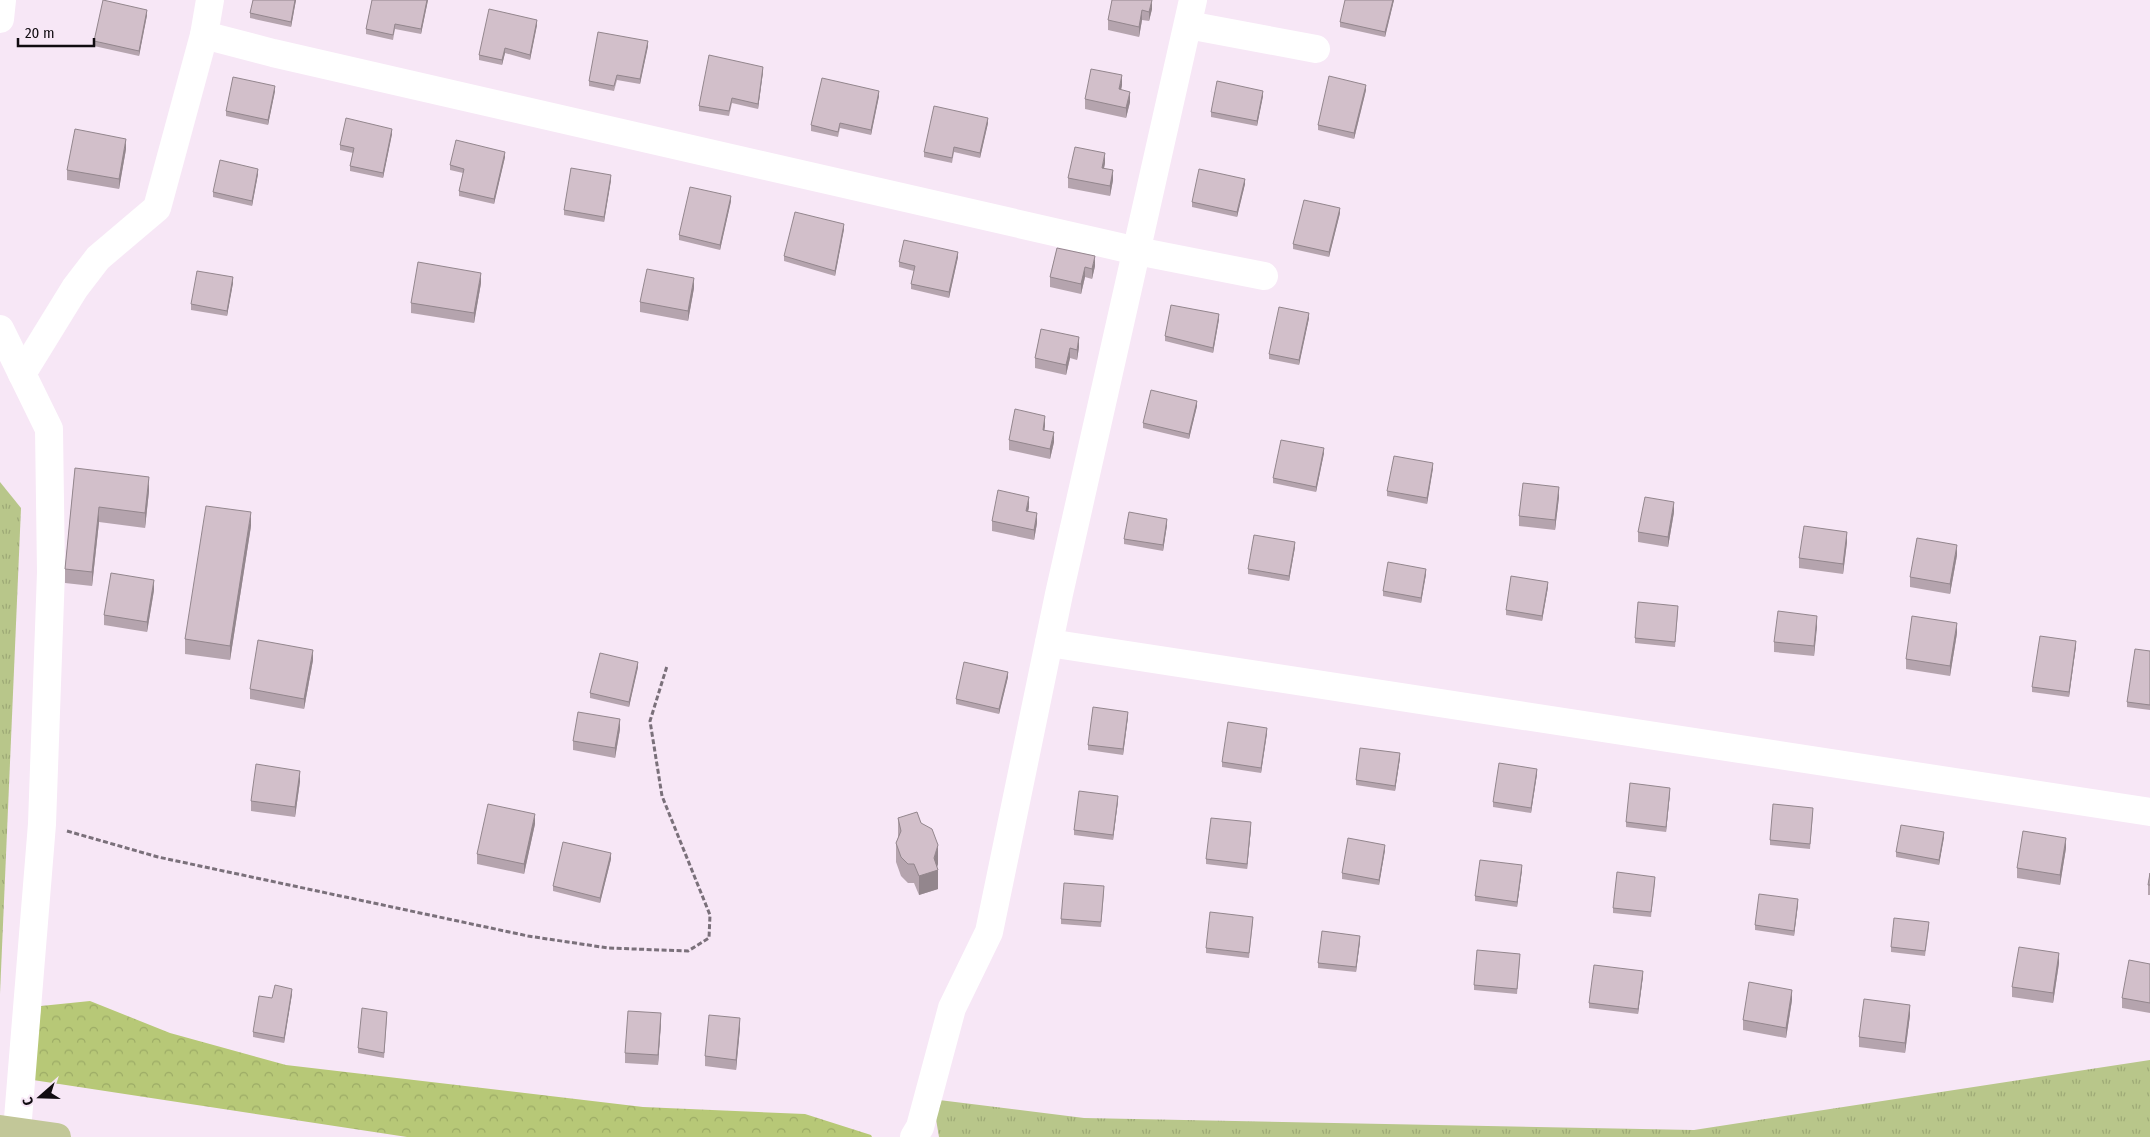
<svg xmlns="http://www.w3.org/2000/svg" width="2150" height="1137" font-family="'Fira Sans Condensed',sans-serif">
  <defs>
    <pattern id="grass-tufts" width="24" height="20" patternUnits="userSpaceOnUse" patternTransform="scale(1.25)"><rect width="24" height="20" fill="#b8c68a"/><path d="M3 7l-1-3M5 7V3M7 7l1-3M15 17l-1-3M17 17v-4M19 17l1-3" fill="none" stroke="#9da976"/></pattern>
    <pattern id="forest-crowns" width="20" height="18" patternUnits="userSpaceOnUse" patternTransform="scale(1.25)"><rect width="20" height="18" fill="#b7c877"/><path d="M2 6a3 3 0 1 1 6 0M12 15a3 3 0 1 1 6 0" fill="none" stroke="#9cab66"/></pattern>
  </defs>
  <rect width="100%" height="100%" fill="#f7e7f6"/>
  <g fill="url(#grass-tufts)">
    <polygon points="0,482 21,508 0,994"/>
    <polygon points="2150,1060 2150,1137 939,1137 936,1119 939,1100 1084,1118 1694,1130"/>
  </g>
  <polygon fill="url(#forest-crowns)" points="90,1001 170,1033 286,1065 643,1107 805,1114 871,1135 872,1137 407,1137 33,1080 41,1006"/>
  <g fill="none" stroke-linecap="round" stroke-linejoin="round">
    <polyline stroke="#7a707a" stroke-width="3" stroke-dasharray="5 2.5" stroke-linecap="butt" points="67,831 158,857 528,936 608,948 688,951 709,938 710,915 662,796 650,721 667,666"/>
    <g stroke="#fff" stroke-width="28">
      <polyline points="0,19 2,0"/>
      <polyline points="1188,25 1316,49"/>
      <polyline points="204,35 273,53 1137,251 1264,276"/>
      <polyline points="0,329 49,429 51,572 42,824 17,1131"/>
      <polyline points="22,374 75,288 98,258 157,208 204,35 210,0"/>
      <polyline points="1049,643 2150,812"/>
      <polyline points="914,1137 920,1127 952,1008 989,932 1059,594 1193,0"/>
    </g>
    <polyline stroke="#c2c798" stroke-width="28" points="0,1129 57,1137"/>
  </g>
  <g fill="#b5a4ae">
    <polygon points="253,0 296,0 291,27 250,18 250,13"/>
    <polygon points="372,0 428,0 421,34 395,29 393,40 366,34 366,29"/>
    <polygon points="1112,0 1152,9 1149,21 1142,20 1139,37 1108,30 1108,20"/>
    <polygon points="1394,0 1385,37 1340,27 1340,22"/>
    <polygon points="147,15 139,56 94,46 94,41"/>
    <polygon points="537,25 530,60 505,53 502,65 479,60 479,55"/>
    <polygon points="648,46 640,84 617,80 614,91 589,86 589,81"/>
    <polygon points="763,72 758,109 732,103 729,116 699,111 699,106"/>
    <polygon points="1122,85 1121,90 1130,102 1126,118 1085,109 1085,99"/>
    <polygon points="1366,90 1354,139 1318,130 1318,125"/>
    <polygon points="275,91 268,125 226,116 226,111"/>
    <polygon points="879,96 871,135 840,128 838,137 811,131 811,125"/>
    <polygon points="1263,96 1257,126 1211,117 1211,112"/>
    <polygon points="988,123 980,158 954,152 952,163 924,157 924,152"/>
    <polygon points="392,134 383,178 350,171 350,166 353,153 340,150 340,145"/>
    <polygon points="126,149 119,189 67,180 67,170"/>
    <polygon points="505,157 494,204 459,196 459,191 463,173 450,170 450,165"/>
    <polygon points="1105,163 1104,168 1113,180 1110,196 1068,188 1068,178"/>
    <polygon points="258,174 252,206 213,197 213,192"/>
    <polygon points="611,180 604,222 564,215 564,210"/>
    <polygon points="1245,184 1237,217 1192,207 1192,202"/>
    <polygon points="731,201 720,250 679,240 679,235"/>
    <polygon points="1340,213 1329,257 1293,249 1293,244"/>
    <polygon points="844,229 835,276 784,261 784,256"/>
    <polygon points="1057,248 1095,266 1092,279 1085,277 1081,294 1050,287 1050,277"/>
    <polygon points="958,257 949,298 911,289 911,284 914,271 899,267 899,262"/>
    <polygon points="233,283 227,316 191,310 191,304"/>
    <polygon points="481,283 474,323 411,313 411,303"/>
    <polygon points="694,288 688,321 640,312 640,302"/>
    <polygon points="1309,318 1299,365 1269,359 1269,354"/>
    <polygon points="1219,319 1213,353 1165,341 1165,336"/>
    <polygon points="1041,329 1079,347 1077,360 1070,358 1066,375 1035,368 1035,358"/>
    <polygon points="1197,406 1189,439 1143,428 1143,423"/>
    <polygon points="1045,426 1044,430 1054,442 1050,459 1009,450 1009,440"/>
    <polygon points="1324,453 1316,492 1273,483 1273,478"/>
    <polygon points="75,468 149,491 145,528 99,522 92,586 65,583 65,569"/>
    <polygon points="1433,468 1427,504 1387,496 1387,491"/>
    <polygon points="1559,497 1555,530 1519,526 1519,516"/>
    <polygon points="1029,507 1028,511 1037,523 1034,540 992,531 992,521"/>
    <polygon points="1674,512 1668,547 1638,542 1638,532"/>
    <polygon points="1167,525 1163,551 1124,544 1124,539"/>
    <polygon points="251,526 230,660 185,654 185,639"/>
    <polygon points="1847,542 1843,574 1799,568 1799,558"/>
    <polygon points="1295,547 1289,581 1248,574 1248,569"/>
    <polygon points="1957,555 1950,594 1910,587 1910,577"/>
    <polygon points="1426,574 1421,603 1383,596 1383,591"/>
    <polygon points="1548,587 1542,621 1506,615 1506,610"/>
    <polygon points="154,590 147,632 104,625 104,615"/>
    <polygon points="1678,611 1675,647 1635,643 1635,638"/>
    <polygon points="1817,626 1814,656 1774,652 1774,642"/>
    <polygon points="1957,633 1950,676 1906,669 1906,659"/>
    <polygon points="2076,646 2069,697 2032,692 2032,687"/>
    <polygon points="2150,651 2150,710 2127,707 2127,702"/>
    <polygon points="313,660 304,709 250,699 250,689"/>
    <polygon points="638,667 629,707 590,698 590,693"/>
    <polygon points="1008,677 999,714 956,704 956,699"/>
    <polygon points="1128,717 1123,755 1088,750 1088,745"/>
    <polygon points="620,729 615,758 573,750 573,741"/>
    <polygon points="1267,733 1261,773 1222,767 1222,762"/>
    <polygon points="1400,758 1395,791 1356,785 1356,780"/>
    <polygon points="1537,774 1531,813 1493,807 1493,802"/>
    <polygon points="300,781 295,817 251,811 251,801"/>
    <polygon points="1670,793 1666,832 1626,827 1626,822"/>
    <polygon points="1118,801 1113,840 1074,835 1074,830"/>
    <polygon points="1813,813 1810,849 1770,845 1770,840"/>
    <polygon points="898,818 938,864 937,867 938,889 919,895 914,883 908,883 901,876 896,862 896,843 898,838"/>
    <polygon points="535,824 524,874 477,864 477,854"/>
    <polygon points="1251,828 1247,869 1206,864 1206,859"/>
    <polygon points="1944,837 1939,865 1896,857 1896,852"/>
    <polygon points="2066,848 2060,885 2017,878 2017,868"/>
    <polygon points="1385,850 1379,885 1342,879 1342,873"/>
    <polygon points="611,859 600,903 553,891 553,886"/>
    <polygon points="1522,870 1517,907 1475,901 1475,896"/>
    <polygon points="2150,873 2150,895 2148,895 2148,885"/>
    <polygon points="1655,882 1651,917 1613,913 1613,908"/>
    <polygon points="1104,892 1101,927 1061,924 1061,919"/>
    <polygon points="1798,904 1794,936 1755,930 1755,925"/>
    <polygon points="1253,922 1249,958 1206,953 1206,948"/>
    <polygon points="1929,927 1925,956 1891,952 1891,947"/>
    <polygon points="1360,941 1356,972 1318,968 1318,963"/>
    <polygon points="1520,959 1517,994 1474,990 1474,985"/>
    <polygon points="2059,963 2053,1003 2012,997 2012,987"/>
    <polygon points="2150,964 2150,1013 2122,1008 2122,998"/>
    <polygon points="1643,976 1638,1014 1589,1008 1589,1003"/>
    <polygon points="292,994 284,1043 253,1037 253,1032 272,998"/>
    <polygon points="1792,1000 1786,1038 1743,1030 1743,1020"/>
    <polygon points="1910,1015 1905,1053 1859,1047 1859,1037"/>
    <polygon points="387,1017 384,1058 358,1053 358,1048"/>
    <polygon points="661,1023 658,1065 625,1063 625,1053"/>
    <polygon points="740,1028 736,1070 705,1066 705,1056"/>
  </g>
  <g fill="#93868d">
    <polygon points="295,0 296,0 291,27 291,22"/>
    <polygon points="427,0 428,0 421,34 421,29"/>
    <polygon points="1152,0 1152,9 1149,21 1149,12"/>
    <polygon points="1393,0 1394,0 1385,37 1385,32"/>
    <polygon points="147,10 147,15 139,56 139,51"/>
    <polygon points="1142,10 1142,20 1139,37 1139,27"/>
    <polygon points="537,20 537,25 530,60 530,55"/>
    <polygon points="648,41 648,46 640,84 640,79"/>
    <polygon points="505,48 505,53 502,65 502,60"/>
    <polygon points="763,67 763,72 758,109 758,104"/>
    <polygon points="1122,75 1122,85 1119,99 1119,89"/>
    <polygon points="1366,85 1366,90 1354,139 1354,133"/>
    <polygon points="275,86 275,91 268,125 268,120"/>
    <polygon points="879,91 879,96 871,135 871,130"/>
    <polygon points="1263,91 1263,96 1257,126 1257,121"/>
    <polygon points="1130,92 1130,102 1126,118 1126,108"/>
    <polygon points="988,118 988,123 980,158 980,153"/>
    <polygon points="392,129 392,134 383,178 383,173"/>
    <polygon points="126,139 126,149 119,189 119,179"/>
    <polygon points="505,152 505,157 494,204 494,199"/>
    <polygon points="1105,153 1105,163 1102,178 1102,168"/>
    <polygon points="258,169 258,174 252,206 252,201"/>
    <polygon points="1113,170 1113,180 1110,196 1110,186"/>
    <polygon points="611,175 611,180 604,222 604,217"/>
    <polygon points="1245,179 1245,184 1237,217 1237,212"/>
    <polygon points="731,196 731,201 720,250 720,245"/>
    <polygon points="1340,208 1340,213 1329,257 1329,252"/>
    <polygon points="844,224 844,229 835,276 835,271"/>
    <polygon points="958,252 958,257 949,298 949,292"/>
    <polygon points="1095,256 1095,266 1092,279 1092,269"/>
    <polygon points="1085,267 1085,277 1081,294 1081,284"/>
    <polygon points="481,273 481,283 474,323 474,313"/>
    <polygon points="233,277 233,283 227,316 227,311"/>
    <polygon points="694,278 694,288 688,321 688,311"/>
    <polygon points="1309,313 1309,318 1299,365 1299,360"/>
    <polygon points="1219,314 1219,319 1213,353 1213,348"/>
    <polygon points="1079,337 1079,347 1077,360 1077,350"/>
    <polygon points="1070,348 1070,358 1066,375 1066,365"/>
    <polygon points="1197,401 1197,406 1189,439 1189,434"/>
    <polygon points="1045,416 1045,426 1043,440 1043,430"/>
    <polygon points="1054,432 1054,442 1050,459 1050,449"/>
    <polygon points="1324,448 1324,453 1316,492 1316,487"/>
    <polygon points="1433,463 1433,468 1427,504 1427,498"/>
    <polygon points="149,477 149,491 145,528 145,513"/>
    <polygon points="1559,487 1559,497 1555,530 1555,520"/>
    <polygon points="1029,497 1029,507 1026,521 1026,511"/>
    <polygon points="1674,502 1674,512 1668,547 1668,537"/>
    <polygon points="99,507 99,522 92,586 92,572"/>
    <polygon points="251,512 251,526 230,660 230,646"/>
    <polygon points="1037,513 1037,523 1034,540 1034,530"/>
    <polygon points="1167,519 1167,525 1163,551 1163,545"/>
    <polygon points="1847,532 1847,542 1843,574 1843,564"/>
    <polygon points="1295,542 1295,547 1289,581 1289,576"/>
    <polygon points="1957,545 1957,555 1950,594 1950,584"/>
    <polygon points="1426,569 1426,574 1421,603 1421,598"/>
    <polygon points="154,580 154,590 147,632 147,622"/>
    <polygon points="1548,582 1548,587 1542,621 1542,616"/>
    <polygon points="1817,616 1817,626 1814,656 1814,646"/>
    <polygon points="1957,623 1957,633 1950,676 1950,666"/>
    <polygon points="2076,641 2076,646 2069,697 2069,692"/>
    <polygon points="313,650 313,660 304,709 304,699"/>
    <polygon points="638,662 638,667 629,707 629,702"/>
    <polygon points="1008,672 1008,677 999,714 999,709"/>
    <polygon points="1128,712 1128,717 1123,755 1123,749"/>
    <polygon points="620,719 620,729 615,758 615,748"/>
    <polygon points="1267,728 1267,733 1261,773 1261,768"/>
    <polygon points="1400,753 1400,758 1395,791 1395,786"/>
    <polygon points="1537,769 1537,774 1531,813 1531,808"/>
    <polygon points="300,771 300,781 295,817 295,807"/>
    <polygon points="1670,788 1670,793 1666,832 1666,827"/>
    <polygon points="1118,796 1118,801 1113,840 1113,835"/>
    <polygon points="535,814 535,824 524,874 524,864"/>
    <polygon points="1251,822 1251,828 1247,869 1247,864"/>
    <polygon points="1944,832 1944,837 1939,865 1939,860"/>
    <polygon points="2066,838 2066,848 2060,885 2060,875"/>
    <polygon points="938,845 938,864 936,870 938,870 938,889 919,895 919,876 934,858"/>
    <polygon points="1385,845 1385,850 1379,885 1379,880"/>
    <polygon points="611,853 611,859 600,903 600,898"/>
    <polygon points="1522,865 1522,870 1517,907 1517,902"/>
    <polygon points="1798,899 1798,904 1794,936 1794,931"/>
    <polygon points="1360,936 1360,941 1356,972 1356,967"/>
    <polygon points="2059,953 2059,963 2053,1003 2053,993"/>
    <polygon points="1643,971 1643,976 1638,1014 1638,1009"/>
    <polygon points="292,989 292,994 284,1043 284,1038"/>
    <polygon points="1792,990 1792,1000 1786,1038 1786,1028"/>
    <polygon points="1910,1005 1910,1015 1905,1053 1905,1043"/>
    <polygon points="661,1013 661,1023 658,1065 658,1055"/>
    <polygon points="740,1018 740,1028 736,1070 736,1060"/>
  </g>
  <g fill="#d2bfca" stroke="#93868d">
    <polygon points="103,0 147,10 139,51 94,41"/>
    <polygon points="253,0 295,0 291,22 250,13"/>
    <polygon points="372,0 427,0 421,29 395,24 393,35 366,29"/>
    <polygon points="1112,0 1152,0 1149,12 1142,10 1139,27 1108,20"/>
    <polygon points="1345,0 1393,0 1385,32 1340,22"/>
    <polygon points="489,9 537,20 530,55 505,48 502,60 479,55"/>
    <polygon points="598,32 648,41 640,79 617,75 614,86 589,81"/>
    <polygon points="709,55 763,67 758,104 732,98 729,111 699,106"/>
    <polygon points="1091,69 1122,75 1119,89 1130,92 1126,108 1085,99"/>
    <polygon points="1329,76 1366,85 1354,133 1318,125"/>
    <polygon points="233,77 275,86 268,120 226,111"/>
    <polygon points="822,78 879,91 871,130 840,123 838,132 811,125"/>
    <polygon points="1217,81 1263,91 1257,121 1211,112"/>
    <polygon points="934,106 988,118 980,153 954,147 952,158 924,152"/>
    <polygon points="346,118 392,129 383,173 350,166 354,148 340,145"/>
    <polygon points="75,129 126,139 119,179 67,170"/>
    <polygon points="456,140 505,152 494,199 459,191 464,169 450,165"/>
    <polygon points="1075,147 1105,153 1102,168 1113,170 1110,186 1068,178"/>
    <polygon points="220,160 258,169 252,201 213,192"/>
    <polygon points="571,168 611,175 604,217 564,210"/>
    <polygon points="1199,169 1245,179 1237,212 1192,202"/>
    <polygon points="690,187 731,196 720,245 679,235"/>
    <polygon points="1304,200 1340,208 1329,252 1293,244"/>
    <polygon points="795,212 844,224 835,271 784,256"/>
    <polygon points="904,240 958,252 949,292 911,284 915,266 899,262"/>
    <polygon points="1057,248 1095,256 1092,269 1085,267 1081,284 1050,277"/>
    <polygon points="418,262 481,273 474,313 411,303"/>
    <polygon points="647,269 694,278 688,311 640,302"/>
    <polygon points="197,271 233,277 227,311 191,304"/>
    <polygon points="1171,305 1219,314 1213,348 1165,336"/>
    <polygon points="1279,307 1309,313 1299,360 1269,354"/>
    <polygon points="1041,329 1079,337 1077,350 1070,348 1066,365 1035,358"/>
    <polygon points="1151,390 1197,401 1189,434 1143,423"/>
    <polygon points="1015,409 1045,416 1043,430 1054,432 1050,449 1009,440"/>
    <polygon points="1281,440 1324,448 1316,487 1273,478"/>
    <polygon points="1394,456 1433,463 1427,498 1387,491"/>
    <polygon points="75,468 149,477 145,513 99,507 92,572 65,569"/>
    <polygon points="1523,483 1559,487 1555,520 1519,516"/>
    <polygon points="998,490 1029,497 1026,511 1037,513 1034,530 992,521"/>
    <polygon points="1645,497 1674,502 1668,537 1638,532"/>
    <polygon points="206,506 251,512 230,646 185,639"/>
    <polygon points="1129,512 1167,519 1163,545 1124,539"/>
    <polygon points="1804,526 1847,532 1843,564 1799,558"/>
    <polygon points="1254,535 1295,542 1289,576 1248,569"/>
    <polygon points="1917,538 1957,545 1950,584 1910,577"/>
    <polygon points="1388,562 1426,569 1421,598 1383,591"/>
    <polygon points="111,573 154,580 147,622 104,615"/>
    <polygon points="1511,576 1548,582 1542,616 1506,610"/>
    <polygon points="1638,602 1678,606 1675,642 1635,638"/>
    <polygon points="1778,611 1817,616 1814,646 1774,642"/>
    <polygon points="1912,616 1957,623 1950,666 1906,659"/>
    <polygon points="2040,636 2076,641 2069,692 2032,687"/>
    <polygon points="258,640 313,650 304,699 250,689"/>
    <polygon points="2135,649 2150,651 2150,705 2127,702"/>
    <polygon points="600,653 638,662 629,702 590,693"/>
    <polygon points="964,662 1008,672 999,709 956,699"/>
    <polygon points="1093,707 1128,712 1123,749 1088,745"/>
    <polygon points="578,712 620,719 615,748 573,741"/>
    <polygon points="1228,722 1267,728 1261,768 1222,762"/>
    <polygon points="1360,748 1400,753 1395,786 1356,780"/>
    <polygon points="1499,763 1537,769 1531,808 1493,802"/>
    <polygon points="256,764 300,771 295,807 251,801"/>
    <polygon points="1630,783 1670,788 1666,827 1626,822"/>
    <polygon points="1079,791 1118,796 1113,835 1074,830"/>
    <polygon points="488,804 535,814 524,864 477,854"/>
    <polygon points="1773,804 1813,808 1810,844 1770,840"/>
    <polygon points="917,812 921,823 932,829 938,845 934,858 938,870 919,876 914,864 908,864 901,857 896,843 901,831 898,818"/>
    <polygon points="1211,818 1251,822 1247,864 1206,859"/>
    <polygon points="1901,825 1944,832 1939,860 1896,852"/>
    <polygon points="2023,831 2066,838 2060,875 2017,868"/>
    <polygon points="1348,838 1385,845 1379,880 1342,873"/>
    <polygon points="563,842 611,853 600,898 553,886"/>
    <polygon points="1480,860 1522,865 1517,902 1475,896"/>
    <polygon points="1617,872 1655,877 1651,912 1613,908"/>
    <polygon points="2150,873 2150,885 2148,885"/>
    <polygon points="1064,883 1104,886 1101,922 1061,919"/>
    <polygon points="1759,894 1798,899 1794,931 1755,925"/>
    <polygon points="1210,912 1253,917 1249,953 1206,948"/>
    <polygon points="1894,918 1929,922 1925,951 1891,947"/>
    <polygon points="1322,931 1360,936 1356,967 1318,963"/>
    <polygon points="2019,947 2059,953 2053,993 2012,987"/>
    <polygon points="1477,950 1520,954 1517,989 1474,985"/>
    <polygon points="2129,960 2150,964 2150,1003 2122,998"/>
    <polygon points="1594,965 1643,971 1638,1009 1589,1003"/>
    <polygon points="1749,982 1792,990 1786,1028 1743,1020"/>
    <polygon points="275,985 292,989 284,1038 253,1032 259,996 272,998"/>
    <polygon points="1864,999 1910,1005 1905,1043 1859,1037"/>
    <polygon points="362,1008 387,1012 384,1053 358,1048"/>
    <polygon points="628,1011 661,1013 658,1055 625,1053"/>
    <polygon points="709,1015 740,1018 736,1060 705,1056"/>
  </g>
  <g transform="translate(40 1097) rotate(250)" stroke="#f7e7f6" stroke-width="4" paint-order="stroke">
  <path d="M0-4L9 19L0 12L-9 19Z" fill="#110c11"/>
  <text y="-8" font-size="14" font-weight="bold" text-anchor="middle" fill="#110c11">С</text>
  </g>
  <path d="M18 38v8h76v-8" fill="none" stroke="#110c11" stroke-width="2.5"/>
  <text x="25" y="38" font-size="15" fill="#110c11" stroke="#f7e7f6" stroke-width="4" paint-order="stroke">20 m</text>
</svg>
